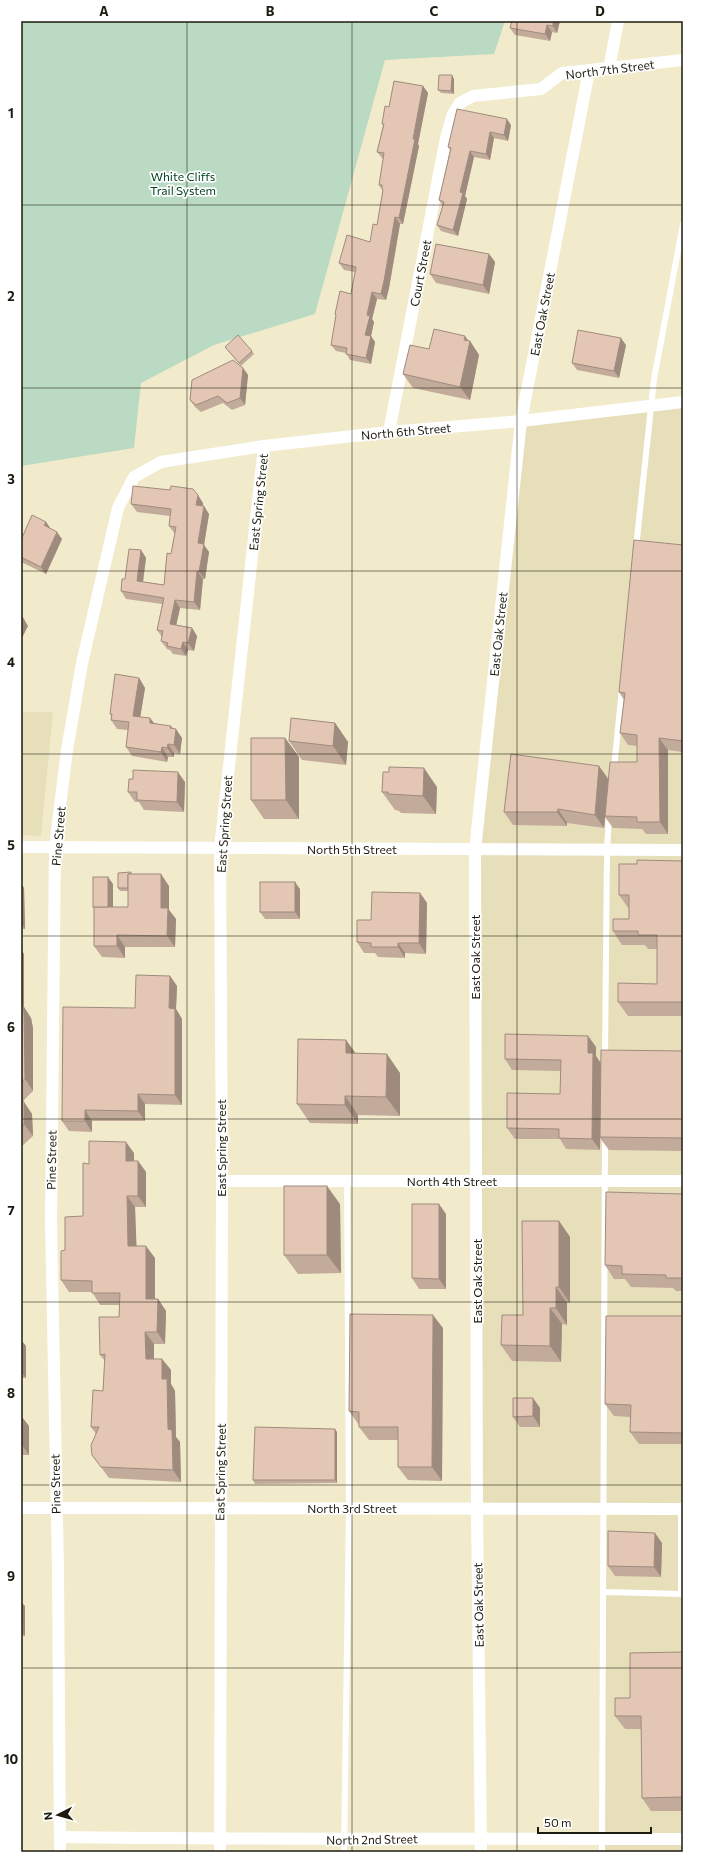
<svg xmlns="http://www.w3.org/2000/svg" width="704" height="1873" font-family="Commissioner,sans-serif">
  <rect width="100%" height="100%" fill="#f1ebcc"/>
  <g fill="#e7dfba">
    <polygon points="683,403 683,1852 602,1852 603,1509 477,1509 475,850 521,421"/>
    <polygon points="21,712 53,712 41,836 21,835"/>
  </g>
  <polygon fill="#badac4" points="21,21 505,21 494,54 385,60 315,314 214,345 141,383 134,448 21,466"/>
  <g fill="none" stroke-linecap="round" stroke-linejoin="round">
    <g stroke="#fff" stroke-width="6">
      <polyline points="636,548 654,379 683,224"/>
      <polyline points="614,769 622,688"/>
      <polyline points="605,1058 607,851 609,814"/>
      <polyline points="603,1592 683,1594"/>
      <polyline points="681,1594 681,1509"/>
      <polyline points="344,1852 349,1508 347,1181"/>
      <polyline points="602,1852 605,1136"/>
    </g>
    <g stroke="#fff" stroke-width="12">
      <polyline points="609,69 618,21"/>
      <polyline points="389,432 446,138 453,114 460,103 473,96 541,89 562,73 683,60"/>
      <polyline points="21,847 683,850"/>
      <polyline points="222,1181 683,1181"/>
      <polyline points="21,1508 683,1509"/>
      <path d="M60,1837C268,1840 475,1838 683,1839"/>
      <polyline points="60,1852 58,1569 51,1221 55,847 67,750 82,663 118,508 134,477 161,462 264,446 389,432 521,421 683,402"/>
      <polyline points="220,1852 222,1181 220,849 264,446"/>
      <polyline points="481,1852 477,1509 475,850 521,421 589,71"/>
    </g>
  </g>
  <g fill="#c3ab9b">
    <polygon points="560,21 557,33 552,32 550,41 515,35 510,28"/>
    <polygon points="454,79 454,94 441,93 438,90"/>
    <polygon points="423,86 428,93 418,144 419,146 403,224 400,224 389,288 386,300 377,299 372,319 374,322 371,336 375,342 371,364 350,360 346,353 336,351 331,345 336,316 335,314 351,294 355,272 344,270 339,263 370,242 377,225 383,191 379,185 383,159 382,158 377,152 383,125 382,124"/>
    <polygon points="457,109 511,125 508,141 494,138 490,160 474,157 465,196 467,199 458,236 441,231 437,225 443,206 439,200 450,150 448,147"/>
    <polygon points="489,254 495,262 489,294 436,283 430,274"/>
    <polygon points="469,341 470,341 479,355 470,400 413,388 403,374 429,349"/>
    <polygon points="626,345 619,378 577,370 572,363"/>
    <polygon points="225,347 252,351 254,354 241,366"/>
    <polygon points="243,368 248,375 245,405 232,410 223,403 201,412 195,407 190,400"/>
    <polygon points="203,503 203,506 209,514 204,545 209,552 205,579 203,579 200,610 180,608 176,625 192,628 197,636 194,651 188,650 186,656 173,654 170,650 167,649 161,641 162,637 157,630 162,604 126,599 121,591 125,579 141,550 146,558 143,582 164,585 171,554 175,534 169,526 170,516 137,512 131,504"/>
    <polygon points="46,522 50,529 62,539 46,574 21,562 21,540"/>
    <polygon points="683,545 683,752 668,750 668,834 646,834 642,829 613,828 605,817 604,828 567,823 567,826 513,825 504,812 599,766 608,779 637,762 637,746 628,745 620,733 624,700 619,692"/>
    <polygon points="139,678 145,688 140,717 150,718 154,723 173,728 182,738 180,754 174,753 174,757 168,757 167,762 132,756 126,747 128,730 117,729 111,720 111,716 110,714"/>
    <polygon points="335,723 348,742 346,765 302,760 289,741"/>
    <polygon points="285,738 299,757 299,819 264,819 251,800"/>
    <polygon points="185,782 184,812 144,810 139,802 135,802 128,792"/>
    <polygon points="437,787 436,814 401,813 399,811 395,810 382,792"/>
    <polygon points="683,861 683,1016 628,1016 618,1002 657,984 657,949 648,949 645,945 622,945 613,931 629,919 629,909 619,895 637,864"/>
    <polygon points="131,872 131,874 169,886 169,910 176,919 175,947 125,947 125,958 102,957 94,946 94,908 93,907 113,884 113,907 128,907 128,891 120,891 118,888"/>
    <polygon points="21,883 24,888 25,929 21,929"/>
    <polygon points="300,889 300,919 265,919 260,912"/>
    <polygon points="420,893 427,903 426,954 405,953 405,958 378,957 375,953 364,953 357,942 371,920"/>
    <polygon points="21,950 24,954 24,1007 31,1018 33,1028 33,1091 23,1101 32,1114 33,1136 21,1147"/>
    <polygon points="170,976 177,986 176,1009 182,1019 182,1105 145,1104 145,1121 92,1121 92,1132 69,1131 62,1121 135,1008"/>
    <polygon points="588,1036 596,1047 596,1056 601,1063 683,1051 683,1151 609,1150 600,1138 600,1150 566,1149 560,1139 515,1139 507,1128 560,1094 560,1071 512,1070 505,1059"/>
    <polygon points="346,1040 356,1054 400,1073 400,1116 358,1115 358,1124 310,1123 297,1104"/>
    <polygon points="134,1153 134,1161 138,1161 146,1172 146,1207 135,1207 136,1246 155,1258 155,1299 158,1299 166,1311 165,1344 154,1344 154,1359 162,1359 171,1370 171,1384 175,1391 176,1437 180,1442 181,1482 109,1478 92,1455 96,1434 91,1427 103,1391 105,1361 100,1355 119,1317 119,1305 100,1305 92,1292 69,1292 61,1280 65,1250 83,1216 89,1164"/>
    <polygon points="683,1194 683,1291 676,1291 673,1288 631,1287 625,1279 614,1279 605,1265"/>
    <polygon points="340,1204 341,1273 298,1274 284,1255"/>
    <polygon points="446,1214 446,1289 419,1289 412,1278"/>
    <polygon points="559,1221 570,1237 570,1303 567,1303 567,1325 562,1324 561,1362 512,1361 501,1345 523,1315"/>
    <polygon points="683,1316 683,1444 639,1444 630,1432 630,1417 614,1416 605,1404"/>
    <polygon points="443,1328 442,1481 408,1480 398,1467 398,1440 369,1440 359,1427 359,1425 349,1411"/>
    <polygon points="21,1340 26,1346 26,1378 21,1378"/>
    <polygon points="533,1398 540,1408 540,1427 520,1427 513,1417"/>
    <polygon points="21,1416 29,1426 29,1455 21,1455"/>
    <polygon points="337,1432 337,1483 255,1484 253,1480"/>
    <polygon points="662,1543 661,1577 615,1576 608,1566"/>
    <polygon points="21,1603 25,1606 25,1636 21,1636"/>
    <polygon points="683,1652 683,1811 651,1811 642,1798 641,1729 625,1729 615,1716 630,1698"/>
  </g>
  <g fill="#9f8b7e">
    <polygon points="553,21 560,21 557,33 553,26"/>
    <polygon points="547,25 552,32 550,41 545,34"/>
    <polygon points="452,75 454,79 454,94 451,91"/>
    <polygon points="423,86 428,93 418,144 419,146 403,224 399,218"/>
    <polygon points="507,119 511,125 508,141 504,135"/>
    <polygon points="490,132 494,138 490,160 486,154"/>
    <polygon points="470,151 474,157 465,196 467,199 458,236 453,230 460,192"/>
    <polygon points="395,217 400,224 389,288 386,300 381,294"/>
    <polygon points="489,254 495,262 489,294 483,285"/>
    <polygon points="372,292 377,299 372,319 374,322 371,336 375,342 371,364 366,358 365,335 367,315"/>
    <polygon points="465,336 470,343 470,341 479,355 470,400 460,387"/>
    <polygon points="621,338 626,345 619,378 614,371"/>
    <polygon points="243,368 248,375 245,405 240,398"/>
    <polygon points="198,495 203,503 202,513 196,505"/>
    <polygon points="204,506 209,514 204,545 209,552 205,579 199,572 198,543"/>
    <polygon points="46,522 51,529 44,525"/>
    <polygon points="57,532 62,539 46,574 41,567"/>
    <polygon points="141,550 146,558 142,589 137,581"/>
    <polygon points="197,571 203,579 200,610 194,602"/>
    <polygon points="175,600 180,608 175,631 170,624"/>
    <polygon points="21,614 28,626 21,640"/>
    <polygon points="192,628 197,636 194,651 188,643"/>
    <polygon points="183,642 188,650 186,656 181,649"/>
    <polygon points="139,678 145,688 139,725 133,716"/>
    <polygon points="150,718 157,727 150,723"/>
    <polygon points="335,723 348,742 346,765 333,746"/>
    <polygon points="171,726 175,732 176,729 182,738 180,754 174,745 170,728"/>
    <polygon points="285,738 299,757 299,819 286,800"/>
    <polygon points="659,738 668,750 668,834 660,822"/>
    <polygon points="168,744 174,753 174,757 167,748"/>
    <polygon points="162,747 168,757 167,762 161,752"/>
    <polygon points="599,766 609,780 604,828 595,815"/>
    <polygon points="424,768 437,787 436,814 423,796"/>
    <polygon points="178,772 185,782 184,812 177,802"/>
    <polygon points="558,809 567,823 567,826 557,812"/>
    <polygon points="161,874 169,886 169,910 176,919 175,947 167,936 161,908"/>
    <polygon points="108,877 113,884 113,914 108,907"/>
    <polygon points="295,882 300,889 300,919 295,912"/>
    <polygon points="21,883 24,888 25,929 21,923"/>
    <polygon points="420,893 427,903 426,954 419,943"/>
    <polygon points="117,935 125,947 125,958 117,946"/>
    <polygon points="398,943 405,953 405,958 398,947"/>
    <polygon points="21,950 24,954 24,1007 31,1018 33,1028 33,1091 25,1079 21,1014"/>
    <polygon points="170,976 177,986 176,1009 182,1019 182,1105 175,1095 169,1008"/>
    <polygon points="588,1036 596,1047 596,1056 601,1064 600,1150 592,1139 588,1053"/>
    <polygon points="346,1040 359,1058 346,1053"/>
    <polygon points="387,1054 400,1073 400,1116 386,1097"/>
    <polygon points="138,1094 145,1104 145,1121 138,1111"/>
    <polygon points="345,1096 358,1115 358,1124 345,1105"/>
    <polygon points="24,1102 32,1114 33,1136 24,1124"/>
    <polygon points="85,1110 92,1121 92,1132 85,1121"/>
    <polygon points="126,1142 134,1153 134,1173 126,1161"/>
    <polygon points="138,1161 146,1172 146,1207 138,1196"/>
    <polygon points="327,1186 340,1204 341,1273 327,1255"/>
    <polygon points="127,1196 135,1207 137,1258 128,1246"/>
    <polygon points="439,1204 446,1214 446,1289 439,1279"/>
    <polygon points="559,1221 570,1237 570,1303 559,1287"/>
    <polygon points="146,1246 155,1258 155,1311 146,1299"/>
    <polygon points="556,1287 567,1303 567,1325 556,1308"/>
    <polygon points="158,1299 166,1311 165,1344 157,1332"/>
    <polygon points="550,1308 562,1324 561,1362 550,1346"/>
    <polygon points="433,1315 443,1328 442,1481 432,1467"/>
    <polygon points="145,1332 154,1344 154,1371 146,1359"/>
    <polygon points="21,1340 26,1346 26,1378 21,1372"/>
    <polygon points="162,1359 171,1370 171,1384 175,1391 176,1437 180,1442 181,1482 173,1470 162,1379"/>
    <polygon points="533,1398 540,1408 540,1427 533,1416"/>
    <polygon points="21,1416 29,1426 29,1455 21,1444"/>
    <polygon points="335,1429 337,1432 337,1483 335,1480"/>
    <polygon points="655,1533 662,1543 661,1577 654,1567"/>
    <polygon points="22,1603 25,1606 25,1636 23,1633"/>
  </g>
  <g fill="#e3c7b4" stroke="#9f8b7e">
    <polygon points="512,21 553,21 553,26 547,25 545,34 510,28"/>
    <polygon points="439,75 452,75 451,91 438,90"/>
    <polygon points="394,81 423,86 413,139 415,139 399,218 395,217 384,281 381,294 372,292 367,315 370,316 365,335 371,336 366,358 346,354 347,348 331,345 336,315 335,314 340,291 351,294 356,267 339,263 347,235 370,242 373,224 377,225 383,190 382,189 382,185 379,185 384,153 377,152 384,124 382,124 385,106 389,107"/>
    <polygon points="457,109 507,119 504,135 490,132 486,154 470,151 460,192 463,193 453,230 437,225 444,202 439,200 451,148 448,147"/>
    <polygon points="436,244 489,254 483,285 430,274"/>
    <polygon points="434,329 465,336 464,340 470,341 460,387 403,374 410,345 429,349"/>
    <polygon points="578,330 621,338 614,371 572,363"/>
    <polygon points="238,335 252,351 239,363 225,347"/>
    <polygon points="233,360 243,368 240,398 227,403 218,396 196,405 190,400 192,380"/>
    <polygon points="133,486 170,490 171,486 193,489 198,495 196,505 204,506 198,543 204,544 199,572 197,571 194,602 175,600 170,624 192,628 188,643 183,642 181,649 167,646 168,643 161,641 163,631 157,630 164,598 121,591 122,579 125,579 129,549 141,550 137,581 164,585 167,553 171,554 176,527 169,526 171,509 131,504"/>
    <polygon points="32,515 46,522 44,525 57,532 41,567 21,557 21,540"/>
    <polygon points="634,540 683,545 683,741 659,738 660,822 637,822 637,817 605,816 610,762 637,762 637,735 620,733 625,693 619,692"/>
    <polygon points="21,618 24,619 21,624"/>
    <polygon points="115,674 139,678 133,716 150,718 150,723 171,726 170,728 176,729 174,745 168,744 167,748 162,747 161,752 126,747 129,722 111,720 112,714 110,714"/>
    <polygon points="291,718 335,723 333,746 289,741"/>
    <polygon points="251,738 285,738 286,800 251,800"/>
    <polygon points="511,754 599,766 595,815 558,809 557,812 504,812"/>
    <polygon points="389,767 424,768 423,796 388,794 388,792 382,792 383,772 389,772"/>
    <polygon points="133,770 178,772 177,802 137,800 137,792 128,792 129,779 133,779"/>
    <polygon points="637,860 683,861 683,1002 618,1002 618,983 657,984 657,935 638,935 638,931 613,931 613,919 629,919 629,895 619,895 619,864 637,864"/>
    <polygon points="131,872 131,874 128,874 128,888 118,888 118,873"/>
    <polygon points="128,874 161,874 161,908 168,908 167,936 117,935 117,946 94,946 94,907 128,907"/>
    <rect x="93" y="877" width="15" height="30"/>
    <rect x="260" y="882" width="35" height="30"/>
    <polygon points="372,892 420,893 419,943 398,943 398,947 371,947 371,943 357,942 357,920 371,920"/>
    <polygon points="136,975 170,976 169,1008 175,1009 175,1095 138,1094 138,1111 85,1110 85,1121 62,1121 63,1007 135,1008"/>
    <polygon points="21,1005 23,1005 24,1015 25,1079 21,1082"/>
    <polygon points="505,1034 588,1036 588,1053 593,1053 592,1139 559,1138 559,1129 507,1128 507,1093 560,1094 561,1060 505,1059"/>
    <polygon points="298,1039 346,1040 346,1053 387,1054 386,1097 345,1096 345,1105 297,1104"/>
    <polygon points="601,1050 683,1051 683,1138 600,1137"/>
    <polygon points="21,1099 24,1102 24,1124 21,1127"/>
    <polygon points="89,1141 126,1142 126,1161 138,1161 138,1196 127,1196 128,1246 146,1246 146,1299 158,1299 157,1332 145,1332 146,1359 162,1359 162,1379 167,1379 168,1429 172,1430 173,1470 101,1467 92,1455 91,1445 99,1427 91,1427 93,1390 103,1391 105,1354 100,1355 99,1317 119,1317 120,1293 92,1293 92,1281 61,1280 61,1251 65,1250 65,1217 83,1216 83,1163 89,1164"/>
    <rect x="284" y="1186" width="43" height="69"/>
    <polygon points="606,1192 683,1194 683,1278 666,1278 666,1275 622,1274 622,1266 605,1265"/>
    <polygon points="412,1204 439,1204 439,1279 412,1278"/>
    <polygon points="522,1221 559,1221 559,1287 556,1287 556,1308 550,1308 550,1346 501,1345 502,1315 523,1315"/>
    <polygon points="350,1314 433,1315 432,1467 398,1467 398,1427 359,1427 359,1412 349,1411"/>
    <polygon points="606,1316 683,1316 683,1433 630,1432 631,1405 605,1404"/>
    <polygon points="513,1398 533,1398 533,1416 513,1417"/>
    <polygon points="255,1427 335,1429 335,1480 253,1480"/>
    <polygon points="608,1531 655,1533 654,1567 608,1566"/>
    <polygon points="21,1603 22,1603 23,1633 21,1633"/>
    <polygon points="683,1652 683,1797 642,1798 641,1716 615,1716 615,1698 630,1698 630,1653"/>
  </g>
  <path fill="none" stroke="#1d1b0f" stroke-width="1" stroke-opacity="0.55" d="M187,21V1852M352,21V1852M517,21V1852M21,205H683M21,388H683M21,571H683M21,754H683M21,936H683M21,1119H683M21,1302H683M21,1485H683M21,1668H683"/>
  <g text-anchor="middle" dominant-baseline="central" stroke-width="3.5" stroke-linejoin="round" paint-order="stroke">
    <g font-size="12" fill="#1d1b0f" stroke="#fff">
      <text transform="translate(610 69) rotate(-7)">North 7th Street</text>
      <text transform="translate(420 273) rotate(-79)">Court Street</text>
      <text transform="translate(542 314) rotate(-79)">East Oak Street</text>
      <text transform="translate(406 431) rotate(-5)">North 6th Street</text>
      <text transform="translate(258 502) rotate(-84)">East Spring Street</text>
      <text transform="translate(498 634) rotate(-84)">East Oak Street</text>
      <text transform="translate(224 824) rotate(-86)">East Spring Street</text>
      <text transform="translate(58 836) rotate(-85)">Pine Street</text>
      <text x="352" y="849">North 5th Street</text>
      <text transform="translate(475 957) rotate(-90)">East Oak Street</text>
      <text transform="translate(221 1148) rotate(-90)">East Spring Street</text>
      <text transform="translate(51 1160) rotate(-89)">Pine Street</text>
      <text x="452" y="1181">North 4th Street</text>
      <text transform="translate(477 1281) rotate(-90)">East Oak Street</text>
      <text transform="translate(220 1472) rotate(-89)">East Spring Street</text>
      <text transform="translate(55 1484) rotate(-91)">Pine Street</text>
      <text x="352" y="1508">North 3rd Street</text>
      <text transform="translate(478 1605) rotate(-91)">East Oak Street</text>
      <text transform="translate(372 1839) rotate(-1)">North 2nd Street</text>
    </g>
    <g font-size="12" fill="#044324" stroke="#fff">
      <text x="183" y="176">White Cliffs<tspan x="183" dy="14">Trail System</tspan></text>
    </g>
  </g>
  <rect width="704" height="1873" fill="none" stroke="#ffffff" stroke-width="44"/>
  <g transform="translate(58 1815) rotate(264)" stroke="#ffffff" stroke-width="3" paint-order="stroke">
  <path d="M0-3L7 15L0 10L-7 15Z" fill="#1d1b0f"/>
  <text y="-6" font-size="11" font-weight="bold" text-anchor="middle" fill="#1d1b0f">N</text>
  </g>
  <path d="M538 1827v6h113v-6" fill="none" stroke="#1d1b0f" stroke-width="2"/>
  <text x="544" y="1827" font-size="12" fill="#1d1b0f" stroke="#ffffff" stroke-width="3" paint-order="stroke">50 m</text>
  <rect x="22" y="22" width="660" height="1829" fill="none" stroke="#1d1b0f" stroke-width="1.5"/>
  <g font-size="13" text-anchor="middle" font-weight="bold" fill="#1d1b0f">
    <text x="104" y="16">A</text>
    <text x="270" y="16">B</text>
    <text x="434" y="16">C</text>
    <text x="600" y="16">D</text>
    <text x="11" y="118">1</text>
    <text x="11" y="301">2</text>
    <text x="11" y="484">3</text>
    <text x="11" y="667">4</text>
    <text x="11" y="850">5</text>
    <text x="11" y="1032">6</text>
    <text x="11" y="1215">7</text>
    <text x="11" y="1398">8</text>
    <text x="11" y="1581">9</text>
    <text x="11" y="1764">10</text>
  </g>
</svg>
